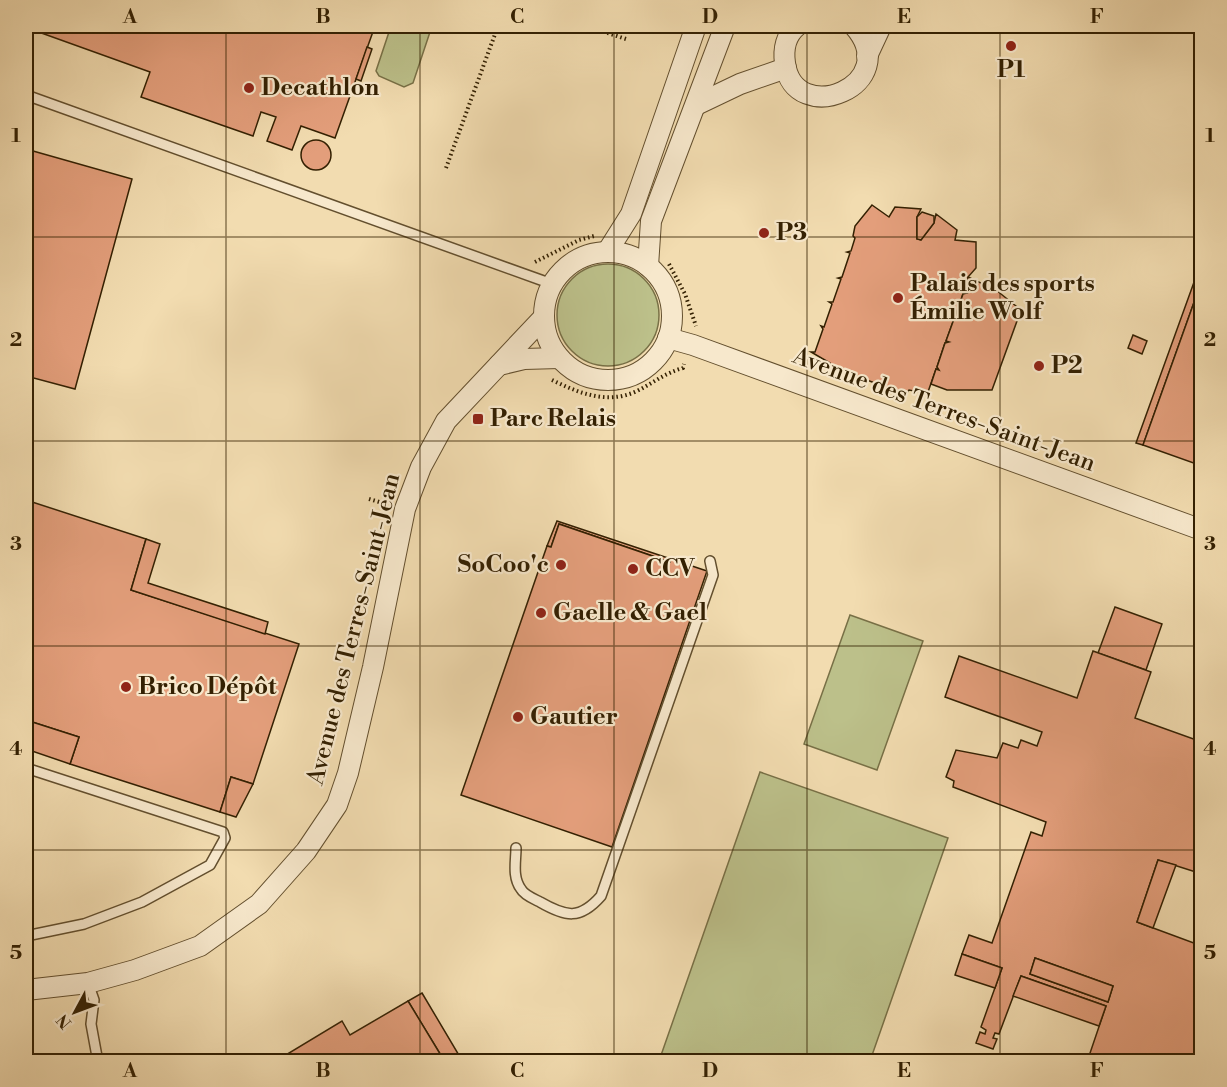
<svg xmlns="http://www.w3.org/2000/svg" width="1227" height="1087" font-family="'Libre Bodoni',serif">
  <rect width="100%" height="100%" fill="#f2dcb0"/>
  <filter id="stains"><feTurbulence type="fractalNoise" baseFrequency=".00333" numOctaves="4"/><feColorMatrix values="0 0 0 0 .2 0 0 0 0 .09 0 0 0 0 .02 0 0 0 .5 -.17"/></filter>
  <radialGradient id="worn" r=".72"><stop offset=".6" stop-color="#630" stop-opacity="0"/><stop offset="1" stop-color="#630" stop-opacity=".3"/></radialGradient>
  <g fill="#bcc08a" stroke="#787046" stroke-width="1.5">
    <polygon points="391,26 432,26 413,83 404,87 379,76 376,71"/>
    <circle cx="608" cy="315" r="51"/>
    <polygon points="850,615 923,641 877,770 804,744"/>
    <polygon points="760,772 948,838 870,1061 659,1061"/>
  </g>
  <g fill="#e39e7b" stroke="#332002" stroke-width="1.5" fill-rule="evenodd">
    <polygon points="34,26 375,26 335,138 301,126 292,150 267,141 276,117 261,112 253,136 141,97 150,72 33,30"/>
    <polygon points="367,47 372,49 361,81 356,79"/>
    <circle cx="316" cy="155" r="15"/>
    <polygon points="26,149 132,179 75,389 26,376"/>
    <polygon points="872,205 889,217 895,207 921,209 917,217 917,239 921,240 934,223 936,214 957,230 955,240 976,242 976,268 968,277 964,291 967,293 963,294 955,317 958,318 954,319 946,341 949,342 945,343 937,367 939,370 936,369 928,392 931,394 909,390 906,394 830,367 830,363 811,352 815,352 823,329 821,326 824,327 832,304 829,302 833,302 841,279 838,278 842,277 850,253 847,252 851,251 855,238 853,236 855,226"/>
    <polygon points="922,212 934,216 934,223 921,240 917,239 917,217"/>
    <polygon points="1202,260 1202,280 1143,445 1136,443"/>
    <polygon points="968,277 985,285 986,282 1021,310 992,390 947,390 931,384 936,369 939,370 937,367 945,343 949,342 946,341 954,319 958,318 955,317 963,294 967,293 964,291"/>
    <polygon points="1202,280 1202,466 1143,445"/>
    <polygon points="1133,335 1147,341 1142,354 1128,348"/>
    <polygon points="26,500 146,539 131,590 299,644 253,784 231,777 220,812 70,764 79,737 26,720"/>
    <polygon points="557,521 671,559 670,562 559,524 551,547 547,546"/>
    <polygon points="559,524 670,562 671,559 707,571 612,847 461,795 547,546 551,547"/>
    <polygon points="146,539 160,544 148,583 268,622 265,634 131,590"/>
    <polygon points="1115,607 1162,624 1146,670 1098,653"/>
    <path d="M1093,651L1151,672L1135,718L1202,742V874L1158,860L1137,922L1202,946V1051L1196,1049L1192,1062H1167L1157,1058L1156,1062H1087L1106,1006L1021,976L999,1034L995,1033L993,1038L997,1039L993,1049L976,1043L980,1032L985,1034L986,1030L981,1027L1002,968L962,954L969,935L992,943L1031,832L1042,836L1046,822L953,787L954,781L946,777L956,750L997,758L1003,743L1018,748L1021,740L1037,746L1042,732L945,697L959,656L1077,698ZM1035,958L1113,986L1108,1002L1030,974Z"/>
    <polygon points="26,720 79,737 70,764 26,749"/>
    <polygon points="231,777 253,784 236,817 220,812"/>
    <polygon points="1158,860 1176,865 1153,928 1137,922"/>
    <polygon points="962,954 1002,968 995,988 955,975"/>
    <polygon points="1035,958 1113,986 1108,1002 1030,974"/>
    <polygon points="1021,976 1106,1006 1099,1026 1013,996"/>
    <polygon points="422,993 463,1062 445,1062 408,1001"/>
    <polygon points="408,1001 445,1062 287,1062 284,1056 342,1021 350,1035"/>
  </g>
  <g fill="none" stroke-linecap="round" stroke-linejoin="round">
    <defs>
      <g id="lane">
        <polyline points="26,95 552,284"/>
        <polyline points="26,768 223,832 225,838 210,865 142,902 84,924 26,936"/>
        <path d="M516,848C516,861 512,877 521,889C524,895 534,899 540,902C566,917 580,920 601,896L713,575L710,561"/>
        <polyline points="88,983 94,1000 91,1024 98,1062"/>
      </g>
      <g id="street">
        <path d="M797,26C786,35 783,49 785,63C794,130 906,85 854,26"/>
        <polyline points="867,56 881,26"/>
        <polyline points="696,105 740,84 786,68"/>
        <polyline points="607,252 631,214 696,26"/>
        <circle cx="608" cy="316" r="64"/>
        <polyline points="648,266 651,221 725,26"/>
        <polyline points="668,338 693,345 1202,530"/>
        <polyline points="499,365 524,359 559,358"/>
        <polyline points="26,990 88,983 135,970 200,946 259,904 306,851 337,805 348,773 373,667 405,509 421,467 446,421 543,318"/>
      </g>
    </defs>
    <use href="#lane" stroke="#634f2e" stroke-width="12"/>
    <use href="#street" stroke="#634f2e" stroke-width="22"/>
    <g stroke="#332002" stroke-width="4" stroke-dasharray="1.5 3" stroke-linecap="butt">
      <polyline points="586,26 626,39"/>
      <polyline points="446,168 498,26"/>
      <polyline points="535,262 579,240 594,236"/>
      <polyline points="669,264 685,294 696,326"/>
      <path d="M552,380C579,393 607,405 637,391C653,383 665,373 683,368L684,364"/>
      <polyline points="369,499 386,504"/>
    </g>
    <use href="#lane" stroke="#f7e8cc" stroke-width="9"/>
    <use href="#street" stroke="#f7e8cc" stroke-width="20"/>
  </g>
  <path fill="none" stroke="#332002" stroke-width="1.5" stroke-opacity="0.55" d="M226,26V1062M420,26V1062M614,26V1062M807,26V1062M1000,26V1062M26,237H1202M26,441H1202M26,646H1202M26,850H1202"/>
  <g fill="#8f2418" stroke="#f7e8cc" stroke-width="2">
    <circle cx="1011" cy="46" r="6"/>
    <circle cx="249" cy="88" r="6"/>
    <circle cx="764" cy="233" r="6"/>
    <circle cx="898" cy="298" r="6"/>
    <circle cx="1039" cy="366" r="6"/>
    <rect x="472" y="413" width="12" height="12" rx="3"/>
    <circle cx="561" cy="565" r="6"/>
    <circle cx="633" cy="569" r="6"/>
    <circle cx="541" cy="613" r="6"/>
    <circle cx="126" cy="687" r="6"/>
    <circle cx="518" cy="717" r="6"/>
  </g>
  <g text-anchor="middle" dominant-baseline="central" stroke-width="4.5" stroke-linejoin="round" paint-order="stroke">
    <g font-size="24" font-weight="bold" fill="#332002" stroke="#f7e8cc" text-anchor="start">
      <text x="1011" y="70" text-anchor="middle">P1</text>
      <text x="261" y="88">Decathlon</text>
      <text x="776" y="233">P3</text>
      <text x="910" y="284">Palais des sports<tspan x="910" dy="28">Émilie Wolf</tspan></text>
      <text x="1051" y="366">P2</text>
      <text x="490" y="419">Parc Relais</text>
      <text x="549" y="565" text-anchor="end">SoCoo'c</text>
      <text x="645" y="569">CCV</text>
      <text x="553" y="613">Gaelle &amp; Gael</text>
      <text x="138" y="687">Brico Dépôt</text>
      <text x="530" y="717">Gautier</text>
    </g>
    <g font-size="24" fill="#332002" stroke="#f7e8cc">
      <text transform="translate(944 410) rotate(20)">Avenue des Terres-Saint-Jean</text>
      <text transform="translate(354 629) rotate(-76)">Avenue des Terres-Saint-Jean</text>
    </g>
  </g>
  <rect width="1227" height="1087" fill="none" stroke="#f2dcb0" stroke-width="66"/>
  <g transform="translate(75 1012) rotate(229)" stroke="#f7e8cc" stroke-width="4.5" paint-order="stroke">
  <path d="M0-4.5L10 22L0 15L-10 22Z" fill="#332002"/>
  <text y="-9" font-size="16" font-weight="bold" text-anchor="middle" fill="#332002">N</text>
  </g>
  <rect x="33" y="33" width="1161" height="1021" fill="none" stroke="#332002" stroke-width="2"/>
  <g font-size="20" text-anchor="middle" font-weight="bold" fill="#332002">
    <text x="130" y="23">A</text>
    <text x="323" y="23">B</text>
    <text x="517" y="23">C</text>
    <text x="710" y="23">D</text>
    <text x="904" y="23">E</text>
    <text x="1097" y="23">F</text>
    <text x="16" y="142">1</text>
    <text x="1210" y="142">1</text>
    <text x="16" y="346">2</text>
    <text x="1210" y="346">2</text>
    <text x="16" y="550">3</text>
    <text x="1210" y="550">3</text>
    <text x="16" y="755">4</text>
    <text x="1210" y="755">4</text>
    <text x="16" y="959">5</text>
    <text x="1210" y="959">5</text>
    <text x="130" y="1077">A</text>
    <text x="323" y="1077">B</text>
    <text x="517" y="1077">C</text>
    <text x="710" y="1077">D</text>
    <text x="904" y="1077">E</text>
    <text x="1097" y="1077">F</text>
  </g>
  <rect width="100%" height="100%" filter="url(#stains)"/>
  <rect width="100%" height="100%" fill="url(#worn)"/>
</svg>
